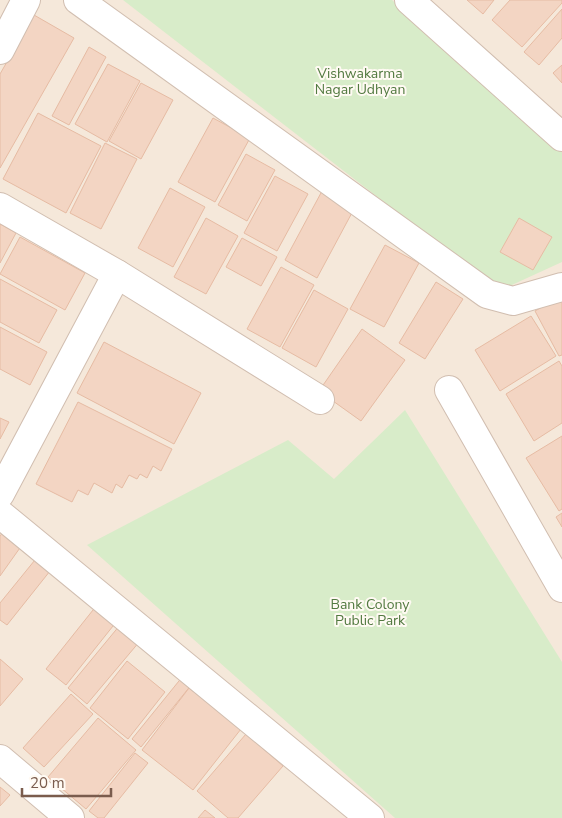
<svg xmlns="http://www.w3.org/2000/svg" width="562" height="818" font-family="'Nunito Sans',sans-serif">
  <rect width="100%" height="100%" fill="#fdf6ec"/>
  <rect fill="#f5e8da" x="0" y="0" width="562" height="818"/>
  <g fill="#d8ecc9">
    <polygon points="123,0 392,0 562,151 562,262 499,291"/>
    <polygon points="405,410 562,662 562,818 395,818 87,545 288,440 334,479"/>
  </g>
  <g fill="#f3d5c3" stroke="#e6bba3">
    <polygon points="467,0 494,0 483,14"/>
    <polygon points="510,0 562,0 562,3 522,47 492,20"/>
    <polygon points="562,9 562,38 539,65 524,52"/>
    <polygon points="34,15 74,38 0,168 0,74"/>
    <polygon points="89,47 106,57 69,125 52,116"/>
    <polygon points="108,64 140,81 107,142 75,124"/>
    <polygon points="562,65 562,83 553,73"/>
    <polygon points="141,83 173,100 141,159 109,141"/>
    <polygon points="38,113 101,146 66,213 3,179"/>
    <polygon points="213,118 250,138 215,202 178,182"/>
    <polygon points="105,143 137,159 101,229 70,213"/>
    <polygon points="246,154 275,170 247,221 218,205"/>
    <polygon points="275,176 308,194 277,251 244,233"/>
    <polygon points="170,188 205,207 173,267 138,248"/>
    <polygon points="322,191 354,209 317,278 285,260"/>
    <polygon points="206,218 238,236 206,294 174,277"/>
    <polygon points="519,218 552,237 533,270 500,252"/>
    <polygon points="0,224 16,233 0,263"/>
    <polygon points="20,237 85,273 65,310 0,274"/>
    <polygon points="242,238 277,257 261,286 226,267"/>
    <polygon points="385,245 419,263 384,327 350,309"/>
    <polygon points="281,267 314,285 280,347 247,329"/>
    <polygon points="0,279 57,310 39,343 0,322"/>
    <polygon points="436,282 463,299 425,359 399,343"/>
    <polygon points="314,290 348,309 316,367 282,348"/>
    <polygon points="562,296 562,355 559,356 535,311"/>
    <polygon points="531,316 556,356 500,391 475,350"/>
    <polygon points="0,327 47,352 30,385 0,369"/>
    <polygon points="362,329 405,360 361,421 319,391"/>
    <polygon points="104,342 201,393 174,444 77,393"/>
    <polygon points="559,361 562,366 562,423 534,441 506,394"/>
    <polygon points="78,402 172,449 161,471 153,466 147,478 140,474 137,479 129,475 122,488 116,484 112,493 94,483 88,495 78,490 72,502 36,484"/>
    <polygon points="0,418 9,422 0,439"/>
    <polygon points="562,436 562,509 559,511 526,458"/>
    <polygon points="562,513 562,527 556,517"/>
    <polygon points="3,532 22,545 0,576 0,536"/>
    <polygon points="39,555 54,566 7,625 0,620 0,603"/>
    <polygon points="97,605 117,621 66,685 46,669"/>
    <polygon points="120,625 140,641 87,704 68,688"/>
    <polygon points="0,659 23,679 0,706"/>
    <polygon points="127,661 165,692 128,739 90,708"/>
    <polygon points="183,676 192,684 141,747 132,739"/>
    <polygon points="189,688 241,729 193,790 142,750"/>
    <polygon points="71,694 93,714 44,767 23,748"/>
    <polygon points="98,718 136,750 86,809 48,777"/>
    <polygon points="246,734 283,766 238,818 228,818 197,791"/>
    <polygon points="135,753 148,763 104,818 98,818 89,811"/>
    <polygon points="0,787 10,795 0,806"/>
    <polygon points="205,810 215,818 198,818"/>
  </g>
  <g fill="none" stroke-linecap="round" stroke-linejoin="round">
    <defs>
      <g id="minor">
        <polyline points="78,0 487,294 513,301 562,287"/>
        <polyline points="409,0 562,137"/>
        <polyline points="0,50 26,0"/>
        <polyline points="0,207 117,274 320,400"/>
        <polyline points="449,390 562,588"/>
        <polyline points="0,494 117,274"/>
        <polyline points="0,514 370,818"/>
        <polyline points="0,759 70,818"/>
      </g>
    </defs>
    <use href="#minor" stroke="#d1beb0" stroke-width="30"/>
    <use href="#minor" stroke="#fff" stroke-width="28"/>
  </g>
  <g text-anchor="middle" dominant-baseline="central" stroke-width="4" stroke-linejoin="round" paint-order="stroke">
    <g font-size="14" fill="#537a41" stroke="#fffaf3">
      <text x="360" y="73">Vishwakarma<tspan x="360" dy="16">Nagar Udhyan</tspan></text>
      <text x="370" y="604">Bank Colony<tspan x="370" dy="16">Public Park</tspan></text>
    </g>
  </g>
  <path d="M22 788v8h89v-8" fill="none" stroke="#7a5c4d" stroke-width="2.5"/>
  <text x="30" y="788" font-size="15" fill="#7a5c4d" stroke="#fffaf3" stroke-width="4" paint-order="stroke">20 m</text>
</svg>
